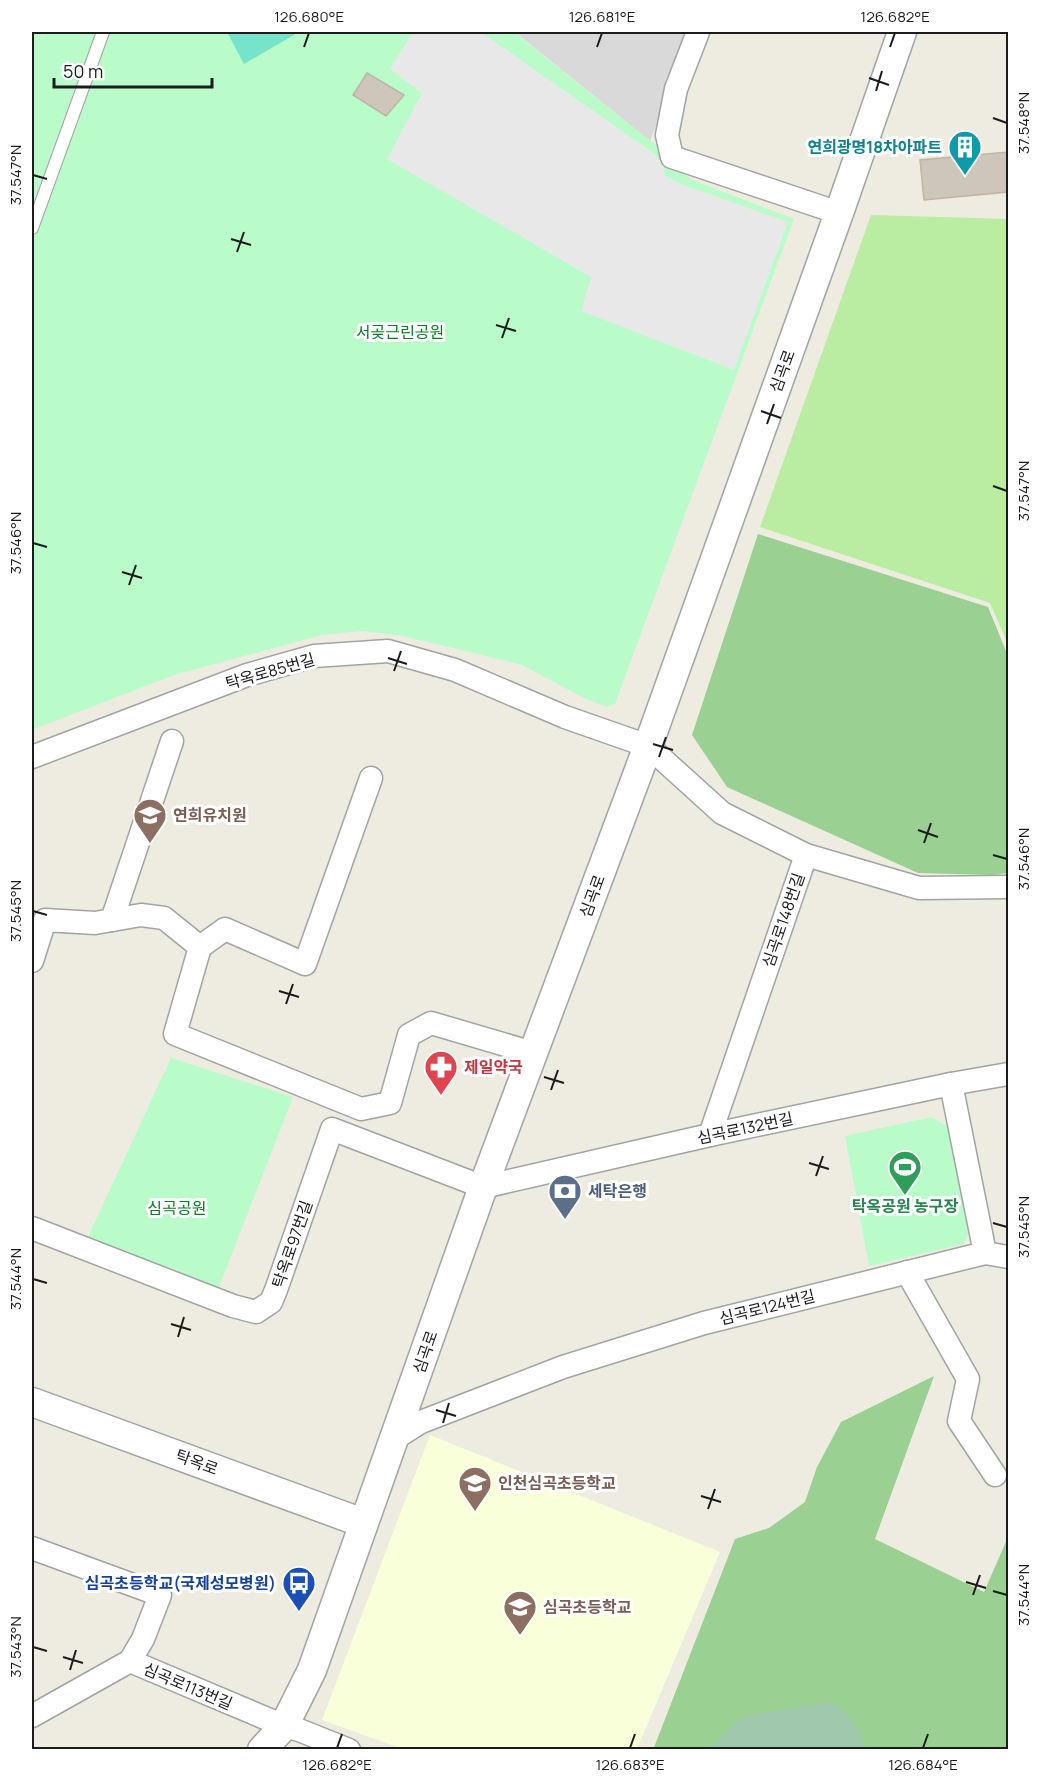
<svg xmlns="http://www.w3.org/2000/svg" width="1040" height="1781" font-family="Manrope,'Noto Sans KR',sans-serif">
  <rect width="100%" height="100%" fill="#eeece0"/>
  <polygon fill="#dad9d9" points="515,32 690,32 650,141"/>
  <polygon fill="#f9ffd8" points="430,1435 720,1552 637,1749 403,1749 322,1720"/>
  <polygon fill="#baeca2" points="871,215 1008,219 1008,644 990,603 760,527"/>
  <g fill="#9ad092">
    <polygon points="758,534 988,607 1008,656 1008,873 992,875 918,873 727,787 692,735"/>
    <polygon points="934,1376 875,1539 984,1592 1008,1537 1008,1749 653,1750 735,1539 769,1528 805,1502 817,1467 841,1422"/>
  </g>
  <path fill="#a0c8ad" d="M831,1702C850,1715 859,1726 864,1749H708L743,1716Z"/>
  <g fill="#b9fcc9">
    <polygon points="32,32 514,32 621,118 672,157 690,179 794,219 615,704 607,707 584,698 522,665 437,644 397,635 362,631 322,635 174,675 32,730"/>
    <polygon points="171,1058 293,1097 214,1300 81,1252"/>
    <polygon points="931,1117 947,1126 969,1232 964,1244 869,1266 845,1136"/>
  </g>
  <polygon fill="#78e3cb" points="227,32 299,32 244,64"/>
  <polygon fill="#e8e8e8" points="413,32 481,32 655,154 664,167 665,176 684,185 788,222 734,370 581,311 591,277 387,159 422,93 390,69"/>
  <g fill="#cec6ba" stroke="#c0b4a2" stroke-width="1.5">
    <polygon points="367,73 404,95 386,116 353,95"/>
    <polygon points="1008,152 1008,192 924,200 920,160"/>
  </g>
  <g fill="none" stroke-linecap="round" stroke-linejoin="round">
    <defs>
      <polyline id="service" points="32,228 103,32"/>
      <g id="minor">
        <polyline points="698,32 676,89 667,135 672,157 839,213"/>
        <polyline points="32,757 247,675 314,656 388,651 455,670 565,717 648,746 722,813 806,855 919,888 1008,887"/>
        <polyline points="371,778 305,964 225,929 200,947 175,1034 361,1109 390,1103 409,1035 431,1023 533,1053"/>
        <polyline points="112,920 141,915 164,918 200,947"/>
        <polyline points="32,961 45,920 95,923 112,920 172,741"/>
        <polyline points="710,1135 806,855"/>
        <polyline points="32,1228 233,1306 256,1312 271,1302 276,1290 332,1129 483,1187 710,1135 951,1084 1008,1074"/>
        <polyline points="985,1253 1008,1257"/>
        <polyline points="907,1272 968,1379 959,1421 995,1475"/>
        <polyline points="394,1439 421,1422 563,1367 704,1323 985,1253 951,1084"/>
        <polyline points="32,1548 160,1595 143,1639 130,1661 32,1716"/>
        <polyline points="130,1661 284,1726 299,1730 349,1750"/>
      </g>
      <g id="tertiary">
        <polyline points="32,1402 363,1523"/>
        <polyline points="262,1750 284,1726 312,1670 483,1187 648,746 839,213 902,32"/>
      </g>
    </defs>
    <use href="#service" stroke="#a3a3a3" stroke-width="14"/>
    <use href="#minor" stroke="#a3a3a3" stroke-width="25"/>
    <use href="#tertiary" stroke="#a3a3a3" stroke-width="31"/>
    <use href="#service" stroke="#fff" stroke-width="12"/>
    <use href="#minor" stroke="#fff" stroke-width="22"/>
    <use href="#tertiary" stroke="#fff" stroke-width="28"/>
  </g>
  <path fill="none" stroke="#1c1c1c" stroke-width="2" d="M304,47L309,33M597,47L602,33M890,47L895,33M869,78L889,85M876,91L882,71M993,118L1007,123M33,175L47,179M231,239L251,245M237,252L244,232M496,325L516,331M502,338L509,318M761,411L781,418M767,424L774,404M993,486L1007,491M33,543L47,547M122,572L142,578M129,585L136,565M388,658L407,664M394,671L401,651M653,744L673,750M659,757L666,737M918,830L938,837M924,843L931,823M993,855L1007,859M33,911L47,915M279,991L299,997M286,1004L293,984M544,1077L564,1083M551,1090L558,1070M809,1163L829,1169M816,1176L823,1156M993,1223L1007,1227M33,1279L47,1283M171,1324L191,1330M178,1337L184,1317M436,1410L456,1416M443,1423L449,1403M701,1496L721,1502M708,1509L715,1489M966,1582L986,1588M993,1591L1007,1595M973,1595L980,1575M33,1647L47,1651M63,1657L83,1663M70,1670L76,1650M337,1748L342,1734M630,1748L635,1734M923,1748L928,1734"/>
  <defs>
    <symbol id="building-pin" viewBox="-11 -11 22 30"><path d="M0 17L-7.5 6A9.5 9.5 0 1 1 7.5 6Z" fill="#0f9aa8" stroke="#fff"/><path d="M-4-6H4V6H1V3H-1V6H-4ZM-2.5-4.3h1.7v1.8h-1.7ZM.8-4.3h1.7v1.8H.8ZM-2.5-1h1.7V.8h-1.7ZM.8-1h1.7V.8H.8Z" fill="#fff"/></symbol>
    <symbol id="school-pin" viewBox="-11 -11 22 30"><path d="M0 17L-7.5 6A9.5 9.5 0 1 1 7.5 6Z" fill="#8d6e63" stroke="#fff"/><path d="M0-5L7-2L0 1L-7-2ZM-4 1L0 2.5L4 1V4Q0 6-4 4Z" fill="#fff"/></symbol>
    <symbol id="pharmacy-pin" viewBox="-11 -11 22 30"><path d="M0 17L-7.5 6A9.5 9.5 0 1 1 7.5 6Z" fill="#e0444e" stroke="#fff"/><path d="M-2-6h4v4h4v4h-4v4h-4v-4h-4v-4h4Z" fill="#fff"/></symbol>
    <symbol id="stadium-pin" viewBox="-11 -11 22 30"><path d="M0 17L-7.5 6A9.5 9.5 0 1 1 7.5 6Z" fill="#2e9e5b" stroke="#fff"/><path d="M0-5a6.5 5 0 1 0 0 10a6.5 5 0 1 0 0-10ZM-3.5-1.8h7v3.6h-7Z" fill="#fff"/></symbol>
    <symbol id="bank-pin" viewBox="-11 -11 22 30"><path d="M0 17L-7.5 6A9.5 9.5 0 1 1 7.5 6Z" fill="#5c6f8a" stroke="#fff"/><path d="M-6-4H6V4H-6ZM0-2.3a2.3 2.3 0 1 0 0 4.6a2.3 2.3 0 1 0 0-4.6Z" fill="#fff"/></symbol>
    <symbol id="bus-pin" viewBox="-11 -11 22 30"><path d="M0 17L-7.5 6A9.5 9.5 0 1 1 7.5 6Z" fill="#1a4fb4" stroke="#fff"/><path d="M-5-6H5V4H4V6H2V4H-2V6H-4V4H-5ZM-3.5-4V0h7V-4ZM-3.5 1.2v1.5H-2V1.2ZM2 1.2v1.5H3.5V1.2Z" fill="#fff"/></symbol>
  </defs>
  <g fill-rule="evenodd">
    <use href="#building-pin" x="946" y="128" width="38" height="52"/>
    <use href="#school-pin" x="131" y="796" width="38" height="52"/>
    <use href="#pharmacy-pin" x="422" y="1048" width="38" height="52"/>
    <use href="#stadium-pin" x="886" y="1148" width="38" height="52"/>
    <use href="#bank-pin" x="546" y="1172" width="38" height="52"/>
    <use href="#school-pin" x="456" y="1464" width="38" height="52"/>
    <use href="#bus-pin" x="280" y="1564" width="38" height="52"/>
    <use href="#school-pin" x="501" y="1588" width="38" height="52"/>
  </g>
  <g text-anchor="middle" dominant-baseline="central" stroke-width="6" stroke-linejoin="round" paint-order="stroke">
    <g font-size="16" font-weight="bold" fill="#0d838f" stroke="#fff" text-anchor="end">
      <text x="942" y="147">연희광명18차아파트</text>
    </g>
    <g font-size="16" fill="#057f23" stroke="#fff">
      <text x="400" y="332">서곶근린공원</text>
      <text x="177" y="1208">심곡공원</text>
    </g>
    <g font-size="16" fill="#1c1c1c" stroke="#fff">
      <text transform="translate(782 371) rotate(-70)">심곡로</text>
      <text transform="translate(270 671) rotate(-16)">탁옥로85번길</text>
      <text transform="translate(592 896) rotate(-70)">심곡로</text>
      <text transform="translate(783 920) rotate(-71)">심곡로148번길</text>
      <text transform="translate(745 1128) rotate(-12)">심곡로132번길</text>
      <text transform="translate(292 1244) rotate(-71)">탁옥로97번길</text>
      <text transform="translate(767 1307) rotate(-14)">심곡로124번길</text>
      <text transform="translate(425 1352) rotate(-71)">심곡로</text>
      <text transform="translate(197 1462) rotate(20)">탁옥로</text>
      <text transform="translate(188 1686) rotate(23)">심곡로113번길</text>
    </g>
    <g font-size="16" font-weight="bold" fill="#785e54" stroke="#fff" text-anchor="start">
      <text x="173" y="815">연희유치원</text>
      <text x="498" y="1483">인천심곡초등학교</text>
      <text x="543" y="1607">심곡초등학교</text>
    </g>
    <g font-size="16" font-weight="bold" fill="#be3a42" stroke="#fff" text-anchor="start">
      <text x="464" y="1067">제일약국</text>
    </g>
    <g font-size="16" font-weight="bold" fill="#4e5e75" stroke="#fff" text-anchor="start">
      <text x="588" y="1191">세탁은행</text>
    </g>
    <g font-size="16" font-weight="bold" fill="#27864d" stroke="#fff">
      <text x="905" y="1206">탁옥공원 농구장</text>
    </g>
    <g font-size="16" font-weight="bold" fill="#164399" stroke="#fff" text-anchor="end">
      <text x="276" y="1583">심곡초등학교(국제성모병원)</text>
    </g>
  </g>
  <rect width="1040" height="1781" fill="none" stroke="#ffffff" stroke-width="66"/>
  <path d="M54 78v9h158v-9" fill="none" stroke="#1c1c1c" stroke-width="3"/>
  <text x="63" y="78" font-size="18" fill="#1c1c1c" stroke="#ffffff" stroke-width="4.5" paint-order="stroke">50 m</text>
  <rect x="33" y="33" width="974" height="1715" fill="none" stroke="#1c1c1c" stroke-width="2"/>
  <g font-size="15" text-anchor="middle" fill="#1c1c1c">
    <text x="309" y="22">126.680°E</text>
    <text x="602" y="22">126.681°E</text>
    <text x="895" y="22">126.682°E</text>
    <text transform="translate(1024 123) rotate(-90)" y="5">37.548°N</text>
    <text transform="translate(16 175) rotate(-90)" y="5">37.547°N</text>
    <text transform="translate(1024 491) rotate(-90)" y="5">37.547°N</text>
    <text transform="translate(16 543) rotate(-90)" y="5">37.546°N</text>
    <text transform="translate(1024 859) rotate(-90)" y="5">37.546°N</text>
    <text transform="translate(16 911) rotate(-90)" y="5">37.545°N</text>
    <text transform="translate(1024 1227) rotate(-90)" y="5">37.545°N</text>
    <text transform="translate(16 1279) rotate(-90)" y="5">37.544°N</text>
    <text transform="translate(1024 1595) rotate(-90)" y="5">37.544°N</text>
    <text transform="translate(16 1647) rotate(-90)" y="5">37.543°N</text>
    <text x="337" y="1770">126.682°E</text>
    <text x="630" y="1770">126.683°E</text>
    <text x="923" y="1770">126.684°E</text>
  </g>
</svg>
